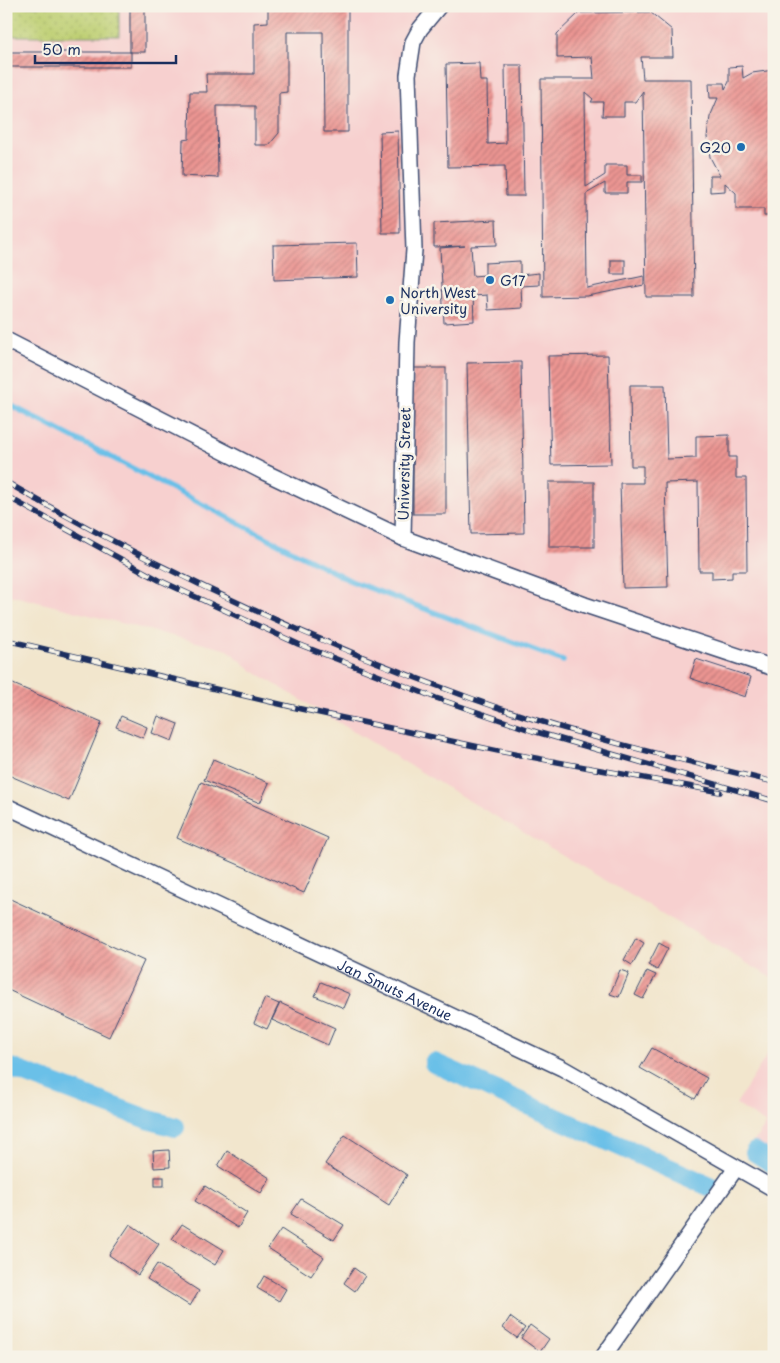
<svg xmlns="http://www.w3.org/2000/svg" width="780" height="1363" font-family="'Playpen Sans',sans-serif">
  <defs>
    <pattern id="grass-dots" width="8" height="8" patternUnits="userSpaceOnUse" patternTransform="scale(1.25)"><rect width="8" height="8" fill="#becf72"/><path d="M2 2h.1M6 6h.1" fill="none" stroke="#a3b265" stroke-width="1.8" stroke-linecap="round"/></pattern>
    <pattern id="building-hatch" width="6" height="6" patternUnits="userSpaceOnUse" patternTransform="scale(1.25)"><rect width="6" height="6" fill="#ec9592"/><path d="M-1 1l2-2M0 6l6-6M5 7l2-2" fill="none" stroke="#be7a7a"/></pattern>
  </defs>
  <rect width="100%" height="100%" fill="#f7f3e8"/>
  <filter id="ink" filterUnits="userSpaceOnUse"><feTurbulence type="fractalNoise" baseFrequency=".02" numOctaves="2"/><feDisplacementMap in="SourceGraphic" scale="10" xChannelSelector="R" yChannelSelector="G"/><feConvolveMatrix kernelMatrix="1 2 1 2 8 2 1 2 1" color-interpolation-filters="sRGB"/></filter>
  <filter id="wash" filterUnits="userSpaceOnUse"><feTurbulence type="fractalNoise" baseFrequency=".0096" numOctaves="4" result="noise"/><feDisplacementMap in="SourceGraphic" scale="20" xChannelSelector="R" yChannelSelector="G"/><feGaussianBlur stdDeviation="1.12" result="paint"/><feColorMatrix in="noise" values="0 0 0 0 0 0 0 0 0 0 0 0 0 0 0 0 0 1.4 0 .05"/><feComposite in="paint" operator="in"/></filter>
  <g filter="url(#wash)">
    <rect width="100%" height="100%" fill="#f2e6cd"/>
    <g fill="#f7d0cf">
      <polygon points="6,6 774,6 774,979 466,799 253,671 228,650 6,594"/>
      <polygon points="774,1044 774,1158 752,1144 766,1124 736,1104"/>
    </g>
    <rect fill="url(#grass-dots)" stroke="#6c7f68" x="6" y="6" width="113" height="30"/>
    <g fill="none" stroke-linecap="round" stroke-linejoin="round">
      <polyline stroke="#6bc0e8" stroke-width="5.5" points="6,403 351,581 563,661"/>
      <g stroke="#6bc0e8" stroke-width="20">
        <polyline points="434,1063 709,1186"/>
        <polyline points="6,1066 147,1119 175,1127"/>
        <polyline points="755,1152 774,1164"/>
      </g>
    </g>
    <g id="blocks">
      <g fill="url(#building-hatch)">
        <rect x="130" y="6" width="15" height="46"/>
        <polygon points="268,6 348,6 348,132 324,132 323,32 287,32 287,92 279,93 279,133 269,145 255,145 255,106 217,106 218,178 182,176 183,140 189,139 190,92 207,92 206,74 254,74 254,23 268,22"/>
        <polygon points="650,12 672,30 673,57 641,57 643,79 691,79 694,297 646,297 643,91 635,102 624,102 624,116 602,116 603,102 591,102 593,99 585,92 586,187 605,175 605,165 627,165 627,175 642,175 642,182 627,182 627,193 605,193 605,183 586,194 587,288 644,276 644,285 587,296 543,297 541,79 594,79 592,57 557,58 557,34 579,13"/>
        <rect x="6" y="52" width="125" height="15"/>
        <polygon points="479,63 480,81 487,81 488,144 506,143 505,65 522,65 524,196 506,196 505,166 448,167 446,64"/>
        <polygon points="742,66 743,78 752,73 774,70 774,216 764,216 764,209 736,209 736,193 725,183 725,191 710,192 710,176 720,176 710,157 707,137 710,117 718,98 710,98 709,83 724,83 725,89 729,82 729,67"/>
        <polygon points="398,131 400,233 382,233 380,132"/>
        <polygon points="496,220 497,245 471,246 473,276 485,275 485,263 520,261 520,275 539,273 539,285 521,286 522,308 488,310 487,295 473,296 474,321 444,323 440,248 465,246 434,247 434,223"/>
        <polygon points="357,243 358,277 274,280 273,245"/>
        <rect x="611" y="260" width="14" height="14"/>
        <polygon points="608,355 611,464 551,465 548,356"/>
        <polygon points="521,362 524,533 471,534 467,363"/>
        <rect x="413" y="368" width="33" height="146"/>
        <polygon points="630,385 665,385 667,459 696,458 696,436 729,435 729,457 736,457 736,478 746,478 747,571 732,571 732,578 712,579 712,571 699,571 698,482 665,483 668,587 623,588 620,483 643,483 643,466 631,466"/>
        <rect x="549" y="482" width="45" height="65"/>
        <polygon points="696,659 751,677 745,697 690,678"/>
        <polygon points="6,681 102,722 69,801 6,774"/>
        <polygon points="121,716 147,727 143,738 116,727"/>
        <polygon points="158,716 178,724 172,741 152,733"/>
        <polygon points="213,759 269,783 260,803 204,780"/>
        <polygon points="201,782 328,838 304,893 177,838"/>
        <polygon points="6,897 144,961 109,1037 6,989"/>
        <polygon points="636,938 644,943 632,965 624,960"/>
        <polygon points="659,943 668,948 657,970 648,965"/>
        <polygon points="620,970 629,973 619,997 610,994"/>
        <polygon points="647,971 656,975 643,999 635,995"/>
        <polygon points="321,982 350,994 344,1008 315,996"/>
        <polygon points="265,998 279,1004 267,1029 254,1023"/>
        <polygon points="280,1003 335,1028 328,1045 272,1020"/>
        <polygon points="652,1048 707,1078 695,1099 640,1068"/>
        <polygon points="345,1135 407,1175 389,1205 325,1164"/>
        <polygon points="169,1150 170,1167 154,1168 153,1151"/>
        <polygon points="227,1151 270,1178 261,1193 218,1166"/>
        <rect x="155" y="1177" width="9" height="9"/>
        <polygon points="205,1186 247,1213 238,1228 195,1201"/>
        <polygon points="301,1199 344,1225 334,1240 291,1214"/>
        <polygon points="130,1224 159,1244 138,1275 109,1255"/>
        <polygon points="182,1224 224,1250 215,1265 172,1239"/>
        <polygon points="281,1229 324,1257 311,1276 268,1248"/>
        <polygon points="157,1264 199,1291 190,1306 147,1279"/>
        <polygon points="354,1268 365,1276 355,1291 344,1283"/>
        <polygon points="264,1276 286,1289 279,1301 257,1288"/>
        <polygon points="510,1317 525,1328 517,1338 503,1328"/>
        <polygon points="530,1325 549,1339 540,1352 521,1338"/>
      </g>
    </g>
  </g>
  <g filter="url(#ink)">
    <use href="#blocks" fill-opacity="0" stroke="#3b4a6f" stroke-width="1"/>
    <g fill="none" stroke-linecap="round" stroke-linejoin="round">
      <defs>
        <g id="minor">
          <polyline points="439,6 420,29 413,42 408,75 414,250 407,342 403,538 585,605 774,668"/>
          <polyline points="6,340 264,472 403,538"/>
          <path id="s1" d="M6,806L562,1068L774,1189"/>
          <polyline points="603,1357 736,1168"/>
        </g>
      </defs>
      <use href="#minor" stroke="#3b4a6f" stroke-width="18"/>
      <use href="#minor" stroke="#fff" stroke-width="15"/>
      <defs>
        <g id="rail">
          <path d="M6,482C158,570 308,640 473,699C571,734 673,758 774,782"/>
          <polyline points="6,496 159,580 298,644 436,698 533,731 774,801"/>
          <polyline points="6,640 301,709 498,751 720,792"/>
        </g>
      </defs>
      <use href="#rail" stroke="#1b2f5e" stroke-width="5.5"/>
      <use href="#rail" stroke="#f7f3e8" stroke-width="4" stroke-dasharray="11" stroke-linecap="butt"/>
    </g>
  </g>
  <g fill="#1f6fb2" stroke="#f7f3e8" stroke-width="2">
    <circle cx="741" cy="147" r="5"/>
    <circle cx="490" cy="280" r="5"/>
    <circle cx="390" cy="300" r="5"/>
  </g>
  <g text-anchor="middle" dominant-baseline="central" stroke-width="5" stroke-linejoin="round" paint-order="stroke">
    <g font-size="14" fill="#1b2f5e" stroke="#f7f3e8" text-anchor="start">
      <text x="731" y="147" text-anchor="end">G20</text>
      <text x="500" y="280">G17</text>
      <text x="400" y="292">North West<tspan x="400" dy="16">University</tspan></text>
    </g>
    <g font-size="14" fill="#1b2f5e" stroke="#f7f3e8">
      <text transform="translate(404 464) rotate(-89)">University Street</text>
      <text stroke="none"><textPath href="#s1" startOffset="430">Jan Smuts Avenue</textPath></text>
    </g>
  </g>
  <rect width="780" height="1363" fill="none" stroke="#f7f3e8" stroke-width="25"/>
  <path d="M35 55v8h141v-8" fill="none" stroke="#1b2f5e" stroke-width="2.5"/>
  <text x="42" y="55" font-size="15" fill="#1b2f5e" stroke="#f7f3e8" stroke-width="4" paint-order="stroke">50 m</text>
</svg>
